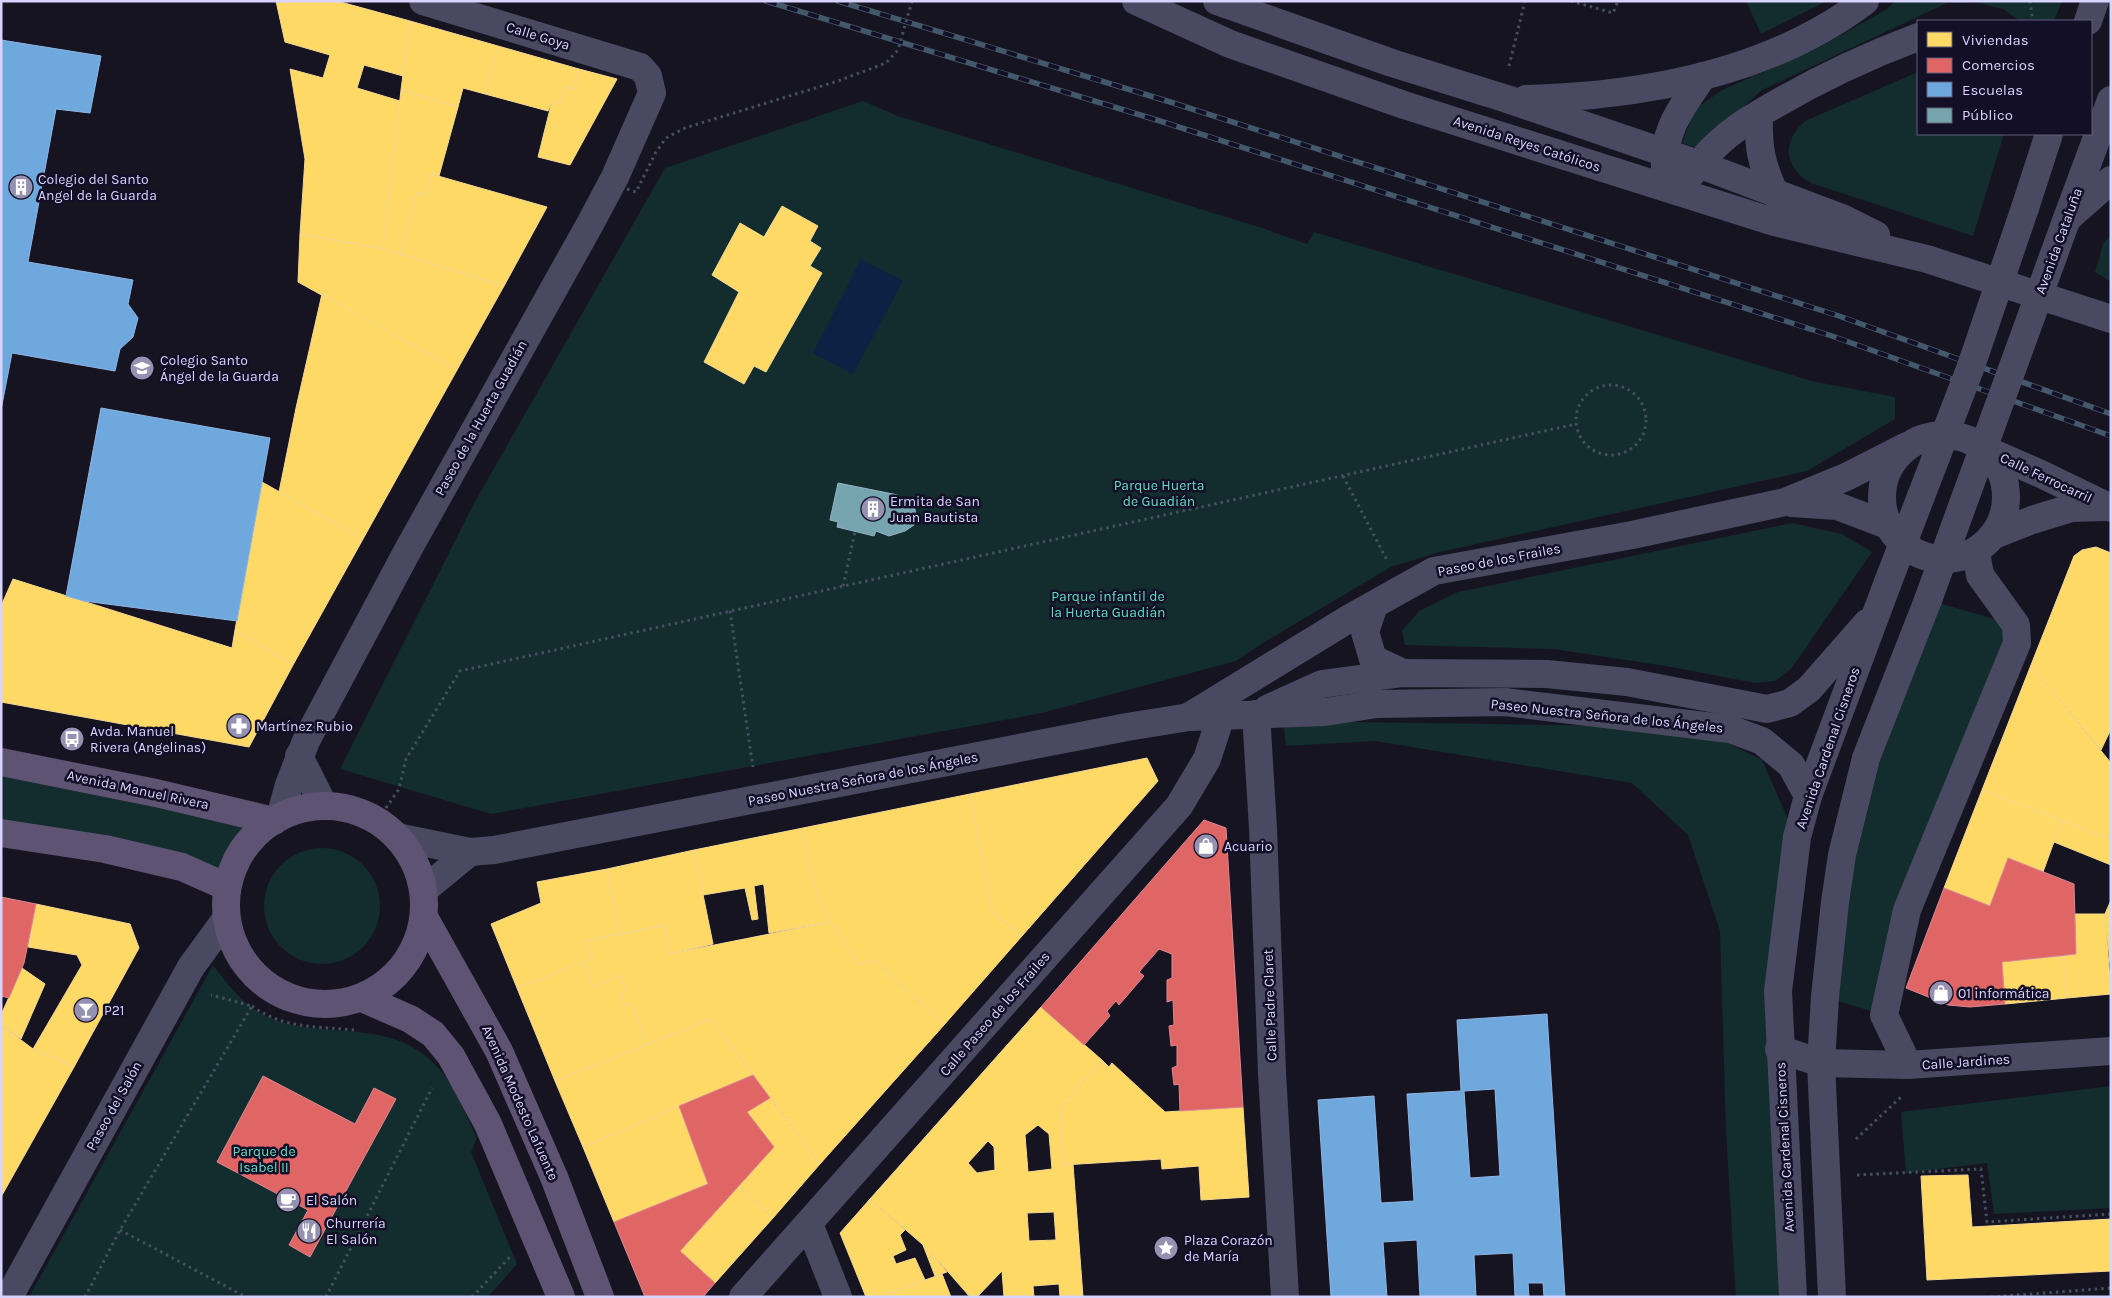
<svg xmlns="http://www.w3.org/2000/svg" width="2112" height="1298" font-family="Karla,sans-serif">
  <rect width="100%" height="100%" fill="#161421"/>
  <g fill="#132c2d">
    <polygon points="1746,1 1827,1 1761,34"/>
    <polygon points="1896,1 2062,1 2054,21 2020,21 2003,9 1975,2 1947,3 1762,90 1698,148 1682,143 1695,109 1722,90 1818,48 1887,9"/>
    <path d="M1918,72V134H2004L1973,236L1811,183C1784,168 1781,142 1805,121Z"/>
    <polygon points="863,101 898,116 1259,227 1307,244 1314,232 1812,381 1895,397 1895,419 1807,471 1440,552 1391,567 1266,641 1236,661 1042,713 491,814 340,769 472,507 665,168"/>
    <polygon points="2111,234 2111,282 2095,272 2103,244"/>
    <polygon points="1792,523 1842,534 1872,552 1791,669 1775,681 1755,683 1666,666 1553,649 1405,645 1402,631 1419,611 1458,592"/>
    <polygon points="1928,600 2016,625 1884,1015 1825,997 1835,902"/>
    <polygon points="1283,721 1696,727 1762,760 1791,826 1790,1297 1736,1297 1726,1133 1720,931 1688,835 1632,783 1375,741 1286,746"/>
    <path d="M1,765L274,821C249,839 236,858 227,887L1,832Z"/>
    <circle cx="322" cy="906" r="58"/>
    <path d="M213,965C227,984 245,1007 268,1017C325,1042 394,1014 441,1071C457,1089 466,1116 477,1138L471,1152L517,1264L488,1297H29Z"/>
    <polygon points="2111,1086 2111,1208 1994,1214 1987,1163 1906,1173 1901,1112"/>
  </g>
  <polygon fill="#0d2144" points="861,259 903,281 853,374 813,353"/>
  <g fill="#ffd966" stroke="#f4d894" fill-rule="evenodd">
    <polygon points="276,1 337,1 410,21 403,76 364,65 357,88 400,101 383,249 300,234 305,159 290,69 323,78 330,55 285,42"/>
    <polygon points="410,21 498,46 485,94 463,88 458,107 401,90"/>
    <polygon points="498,46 579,69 574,89 565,87 561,103 552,101 548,111 485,94"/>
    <polygon points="579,69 617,79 570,165 538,157 552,101 561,103 565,87 574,89"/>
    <polygon points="401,90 458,107 439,176 431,174 425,196 417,193 400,254 383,249"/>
    <polygon points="431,174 547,207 504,286 400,254 417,193 425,196"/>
    <polygon points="782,206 818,226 810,241 821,248 810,266 822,273 766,372 754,366 744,384 704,362 739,292 712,275 740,223 764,237"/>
    <polygon points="300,234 383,249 504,286 457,370 298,282"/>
    <polygon points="322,294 457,370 363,539 279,492 296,408"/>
    <polygon points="262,482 363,539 293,665 235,630"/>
    <polygon points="2096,547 2111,553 2111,729 2101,750 2031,665 2074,556 2082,550"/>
    <polygon points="13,579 232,648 235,630 293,665 249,747 1,702 1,606"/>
    <polygon points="2031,665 2111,763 2111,840 1982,790"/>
    <polygon points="1147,758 1158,781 1022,936 992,911 970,794"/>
    <polygon points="1982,790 2062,820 2043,872 2008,858 1990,906 1944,888"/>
    <polygon points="970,794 992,911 1022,936 944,1025 876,961 859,964 830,922 811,877 803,828"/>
    <polygon points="2062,820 2111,840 2111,865 2054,842"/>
    <polygon points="803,828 811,877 830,922 769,933 764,886 763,884 754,886 758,919 752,920 745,888 703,895 694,850"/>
    <polygon points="694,850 713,944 669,954 665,925 619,934 607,869"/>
    <polygon points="607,869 619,934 585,941 593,958 517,988 491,924 541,903 537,882"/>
    <polygon points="2111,900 2111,972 2105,914"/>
    <polygon points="36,904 130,924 139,948 74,1067 33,1049 82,965 77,955 28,947"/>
    <polygon points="2075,914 2105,914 2111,994 2067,998 2063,956 2076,954"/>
    <polygon points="830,922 859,964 876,961 944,1025 820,1164 711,1019 648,1044 631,1004 624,1006 620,994 626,991 620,975 592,987 582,962 593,958 585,941 665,925 669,954"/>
    <polygon points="2063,956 2067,998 2005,1004 2002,962"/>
    <polygon points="582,962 592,987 620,975 626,991 620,994 624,1006 631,1004 648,1044 555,1081 517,988"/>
    <polygon points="22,968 45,984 21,1039 1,1025 1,1015"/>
    <path d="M1041,1007L1102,1060L1060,1108L1063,1165L1073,1164L1083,1297H1060L1059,1284L1033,1286L1034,1297H1004L1002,1271L977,1297H970L929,1250L870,1199ZM1038,1125L1049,1134L1052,1169L1028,1172L1025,1135ZM988,1141L994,1147L995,1170L977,1173L968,1163ZM1054,1212L1056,1240L1029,1241L1027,1213Z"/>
    <polygon points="711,1019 753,1075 583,1147 555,1081"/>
    <polygon points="1,1025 33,1049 74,1067 1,1197"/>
    <polygon points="1102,1060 1109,1067 1112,1063 1165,1112 1243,1107 1249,1197 1201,1200 1199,1166 1162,1169 1161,1159 1063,1165 1060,1108"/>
    <polygon points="770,1098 820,1164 773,1218 738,1186 774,1147 747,1112"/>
    <polygon points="679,1106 708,1184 614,1222 583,1147"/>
    <polygon points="1968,1175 1972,1227 2111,1219 2111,1271 1927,1280 1921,1176"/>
    <polygon points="738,1186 773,1218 715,1283 680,1251"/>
    <polygon points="870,1199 905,1230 900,1235 906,1250 893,1256 896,1264 915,1258 925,1280 880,1297 866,1297 840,1233"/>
    <polygon points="923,1245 929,1250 947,1272 935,1276"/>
    <polygon points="942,1274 951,1297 880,1297 925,1280"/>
  </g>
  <g fill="#e06666" stroke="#de8794">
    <polygon points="1204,820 1226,828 1243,1107 1180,1111 1179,1084 1174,1085 1172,1068 1177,1066 1177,1045 1171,1046 1169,1026 1174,1025 1173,1000 1167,1002 1167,980 1172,978 1172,954 1159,949 1139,972 1144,976 1119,1005 1116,1001 1107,1011 1110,1016 1084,1045 1041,1007"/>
    <polygon points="2008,858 2074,884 2076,954 2002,962 2005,1004 1970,1007 1948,1005 1906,988 1944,888 1990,906"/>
    <polygon points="1,897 36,904 24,963 9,998 1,996"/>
    <polygon points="753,1075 770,1098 747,1112 774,1147 680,1251 715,1283 703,1297 645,1297 614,1222 708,1184 679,1106"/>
    <polygon points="263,1076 355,1124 374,1088 396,1099 310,1257 289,1245 308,1210 217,1162"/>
  </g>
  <g fill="#6fa8dc" stroke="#8fb5e6" fill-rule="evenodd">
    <polygon points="1,40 101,56 90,113 56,109 28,262 133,280 128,304 138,318 133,337 120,349 115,371 12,353 1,410"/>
    <polygon points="101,408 270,438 237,621 84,601 66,596"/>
    <path d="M1547,1014L1565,1297H1544L1543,1283H1528L1529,1297H1515L1513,1253L1474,1255L1476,1297H1420L1417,1240L1383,1242L1387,1297H1331L1318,1100L1374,1096L1381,1203L1414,1201L1407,1094L1461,1091L1457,1020ZM1495,1089L1500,1176L1470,1178L1464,1091Z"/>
  </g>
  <polygon fill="#76a5af" stroke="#94b3c7" points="838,483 898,495 898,497 911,504 915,509 916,519 914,525 905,531 889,536 876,531 874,536 837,527 838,522 830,520"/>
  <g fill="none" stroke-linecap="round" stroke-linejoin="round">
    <g stroke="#44505f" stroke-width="3" stroke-dasharray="2.5 4" stroke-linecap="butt">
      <polyline points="1571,1 1613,13 1618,1"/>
      <polyline points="2030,1 2033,21"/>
      <polyline points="1509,66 1525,1"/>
      <circle cx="1611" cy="420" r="35"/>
      <polyline points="1343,476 1388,562"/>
      <polyline points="843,586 855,532"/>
      <polyline points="730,611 753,767"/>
      <polyline points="386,808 399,789 406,759 460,671 1576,424"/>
      <path d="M252,1006C284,1029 316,1026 354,1030"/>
      <polyline points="1856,1139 1901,1097"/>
      <polyline points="1857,1175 1981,1169 1987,1222 2111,1214"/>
      <polyline points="120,1230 246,1297"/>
      <polyline points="85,1297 120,1230 252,1006 211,995"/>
      <polyline points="326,1297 432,1088"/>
      <polyline points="472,1297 510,1257"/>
      <polyline points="1991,1297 2111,1288"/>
    </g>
    <g stroke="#4a4962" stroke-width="28">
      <polyline points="1136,1 1230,44 1404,105 1774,222 1927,259 2111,319"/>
      <polyline points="1217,1 1392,63 1507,99 1698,164 1842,218 1876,235"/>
      <polyline points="2088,21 2095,1"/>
      <path d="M1526,99C1643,96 1770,73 1865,1"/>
      <path d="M1665,170C1662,131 1682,107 1703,76"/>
      <path d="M1689,177C1708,150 1730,130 1759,114"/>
      <path d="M1775,194C1761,163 1758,148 1759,114C1810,83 1862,58 1918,37"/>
      <polyline points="2025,208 2049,134"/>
      <polyline points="2070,216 2111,180"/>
      <polyline points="2066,221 2111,100"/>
      <circle cx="1944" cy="497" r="62"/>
      <polyline points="1984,449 2041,474 2111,508"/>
      <polyline points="1792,503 1837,506 1887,525"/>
      <polyline points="1994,535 2032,520 2071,508 2104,507"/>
      <polyline points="1374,605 1365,632 1373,659 1403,673"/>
      <polyline points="1267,709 1322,684 1403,673 1547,674 1627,682 1767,709 1790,703 1809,689 1867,623"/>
      <polyline points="1256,714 1263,828 1272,1073 1285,1297"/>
      <polyline points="1190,716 1350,618 1434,571 1632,535 1785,502 1846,477 1907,446"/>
      <polyline points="299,756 324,806"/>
      <polyline points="280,817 289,785 306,741 409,548 590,224 615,177 652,93 648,76 640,67 423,1"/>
      <polyline points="397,837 470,852 494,850 1127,727 1189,717 1325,712 1377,704 1505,702 1730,729 1762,741 1791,765 1808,796"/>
      <polyline points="425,889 470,852"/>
      <polyline points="1779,1049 1821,1063 1908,1065 2111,1051"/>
      <polyline points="1908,1065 1884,1015 1907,910 2017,643 2016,625 1980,575 1976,552"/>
      <polyline points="809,1224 838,1297"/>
      <polyline points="9,1297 191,967 226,919"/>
      <polyline points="743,1297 1179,806 1207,759 1221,716"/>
      <polyline points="1793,1297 1778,991 1797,837 1808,796 1888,582"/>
      <polyline points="1832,1297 1821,1063 1825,997 1835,902 1842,855 1866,758 1928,600"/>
    </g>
    <g stroke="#5e5373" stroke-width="28">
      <polyline points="1,762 156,793 274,821"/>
      <circle cx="325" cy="905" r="99"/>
      <polyline points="1,833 105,849 182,867 227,887"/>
      <polyline points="424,917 499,1051 554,1177 600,1297"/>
      <polyline points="362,998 410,1019 433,1034 451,1056 488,1124 561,1297"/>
    </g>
    <defs>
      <g id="rail">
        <polyline points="766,1 1160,121 1832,336 2111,436"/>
        <polyline points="838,1 1167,101 1839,316 2111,414"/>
      </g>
    </defs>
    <use href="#rail" stroke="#43596b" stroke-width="5.5"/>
    <use href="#rail" stroke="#130f26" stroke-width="4" stroke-dasharray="11" stroke-linecap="butt"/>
    <polyline stroke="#44505f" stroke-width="3" stroke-dasharray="2.5 4" stroke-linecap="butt" points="627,189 636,192 656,152 666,138 685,128 838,81 886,63 898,50 912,1"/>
    <g stroke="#4a4962" stroke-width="28">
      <polyline points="1888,582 1970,369 2025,208"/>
      <polyline points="1928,600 2066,221"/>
    </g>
  </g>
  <defs>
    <symbol id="building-disc" viewBox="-11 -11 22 22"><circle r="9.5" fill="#9591b1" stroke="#130f26"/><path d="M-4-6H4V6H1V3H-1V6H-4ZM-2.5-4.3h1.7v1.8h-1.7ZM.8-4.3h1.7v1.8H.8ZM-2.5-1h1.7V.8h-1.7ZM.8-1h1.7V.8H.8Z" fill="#fff"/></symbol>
    <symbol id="school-disc" viewBox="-11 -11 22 22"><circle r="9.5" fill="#9591b1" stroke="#130f26"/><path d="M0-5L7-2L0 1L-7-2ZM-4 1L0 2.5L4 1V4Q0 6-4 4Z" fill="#fff"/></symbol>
    <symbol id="pharmacy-disc" viewBox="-11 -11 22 22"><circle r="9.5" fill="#9591b1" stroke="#130f26"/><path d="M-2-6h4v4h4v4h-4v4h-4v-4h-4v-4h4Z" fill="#fff"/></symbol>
    <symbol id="bus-disc" viewBox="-11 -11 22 22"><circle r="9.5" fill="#9591b1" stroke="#130f26"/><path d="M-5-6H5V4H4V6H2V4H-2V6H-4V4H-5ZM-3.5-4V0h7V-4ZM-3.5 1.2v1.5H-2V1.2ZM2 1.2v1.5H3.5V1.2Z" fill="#fff"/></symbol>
    <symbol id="shop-disc" viewBox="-11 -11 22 22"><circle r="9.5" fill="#9591b1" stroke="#130f26"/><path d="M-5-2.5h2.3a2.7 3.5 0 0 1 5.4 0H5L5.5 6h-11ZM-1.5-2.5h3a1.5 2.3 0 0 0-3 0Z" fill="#fff"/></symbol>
    <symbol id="bar-disc" viewBox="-11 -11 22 22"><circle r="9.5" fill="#9591b1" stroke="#130f26"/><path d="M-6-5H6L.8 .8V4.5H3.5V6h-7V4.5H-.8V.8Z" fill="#fff"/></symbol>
    <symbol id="cafe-disc" viewBox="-11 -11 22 22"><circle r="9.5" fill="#9591b1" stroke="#130f26"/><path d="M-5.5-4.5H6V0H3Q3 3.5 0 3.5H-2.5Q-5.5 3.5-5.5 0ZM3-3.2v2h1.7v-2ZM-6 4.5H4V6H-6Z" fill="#fff"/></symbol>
    <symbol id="restaurant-disc" viewBox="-11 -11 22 22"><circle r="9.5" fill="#9591b1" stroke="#130f26"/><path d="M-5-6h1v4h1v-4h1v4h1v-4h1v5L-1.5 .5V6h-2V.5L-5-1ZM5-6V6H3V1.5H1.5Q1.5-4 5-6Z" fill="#fff"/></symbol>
    <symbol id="sight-disc" viewBox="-11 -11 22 22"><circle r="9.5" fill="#9591b1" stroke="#130f26"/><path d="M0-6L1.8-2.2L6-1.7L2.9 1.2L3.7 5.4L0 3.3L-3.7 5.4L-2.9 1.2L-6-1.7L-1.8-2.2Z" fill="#fff"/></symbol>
  </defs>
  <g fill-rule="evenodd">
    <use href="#building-disc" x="7" y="173" width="28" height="28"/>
    <use href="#school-disc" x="128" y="354" width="28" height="28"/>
    <use href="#building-disc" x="859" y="495" width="28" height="28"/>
    <use href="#pharmacy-disc" x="225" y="712" width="28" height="28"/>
    <use href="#bus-disc" x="58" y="725" width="28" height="28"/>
    <use href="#shop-disc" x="1192" y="832" width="28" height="28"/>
    <use href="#shop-disc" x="1927" y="979" width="28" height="28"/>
    <use href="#bar-disc" x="72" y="996" width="28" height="28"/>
    <use href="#cafe-disc" x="274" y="1186" width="28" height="28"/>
    <use href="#restaurant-disc" x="295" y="1217" width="28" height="28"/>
    <use href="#sight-disc" x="1152" y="1234" width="28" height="28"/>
  </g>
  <g text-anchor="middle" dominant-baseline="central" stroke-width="5" stroke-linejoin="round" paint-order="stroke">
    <g font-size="14" fill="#d9d4ff" stroke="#130f26">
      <text transform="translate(538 36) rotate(17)">Calle Goya</text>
      <text transform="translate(1527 144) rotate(18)">Avenida Reyes Católicos</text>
      <text transform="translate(2059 241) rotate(-70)">Avenida Cataluña</text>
      <text transform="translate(481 418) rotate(-61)">Paseo de la Huerta Guadián</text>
      <text transform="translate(2046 478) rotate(25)">Calle Ferrocarril</text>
      <text transform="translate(1499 560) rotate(-11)">Paseo de los Frailes</text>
      <text transform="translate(1607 716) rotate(6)">Paseo Nuestra Señora de los Ángeles</text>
      <text transform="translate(1828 748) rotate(-71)">Avenida Cardenal Cisneros</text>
      <text transform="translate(863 779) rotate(-11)">Paseo Nuestra Señora de los Ángeles</text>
      <text transform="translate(138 790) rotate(12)">Avenida Manuel Rivera</text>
      <text transform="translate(1270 1005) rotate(-92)">Calle Padre Claret</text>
      <text transform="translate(995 1014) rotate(-49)">Calle Paseo de los Frailes</text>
      <text transform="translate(1966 1062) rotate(-4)">Calle Jardines</text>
      <text transform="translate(520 1103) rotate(66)">Avenida Modesto Lafuente</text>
      <text transform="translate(114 1106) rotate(-61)">Paseo del Salón</text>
      <text transform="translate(1785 1147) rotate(-93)">Avenida Cardenal Cisneros</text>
    </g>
    <g font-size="14" fill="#d9d4ff" stroke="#130f26" text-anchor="start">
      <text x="38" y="179">Colegio del Santo<tspan x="38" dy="16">Angel de la Guarda</tspan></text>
      <text x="160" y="360">Colegio Santo<tspan x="160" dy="16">Ángel de la Guarda</tspan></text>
      <text x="890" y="501">Ermita de San<tspan x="890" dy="16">Juan Bautista</tspan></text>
      <text x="256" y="726">Martínez Rubio</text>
      <text x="90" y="731">Avda. Manuel<tspan x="90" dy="16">Rivera (Angelinas)</tspan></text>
      <text x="1224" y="846">Acuario</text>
      <text x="1958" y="993">01 informática</text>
      <text x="104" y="1010">P21</text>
      <text x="306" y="1200">El Salón</text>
      <text x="326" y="1223">Churrería<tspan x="326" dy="16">El Salón</tspan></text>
      <text x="1184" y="1240">Plaza Corazón<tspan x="1184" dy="16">de María</tspan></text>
    </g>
    <g font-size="14" fill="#5fe0c0" stroke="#130f26">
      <text x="1159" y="485">Parque Huerta<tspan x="1159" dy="16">de Guadián</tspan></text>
      <text x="1108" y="596">Parque infantil de<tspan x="1108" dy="16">la Huerta Guadián</tspan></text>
      <text x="264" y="1151">Parque de<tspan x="264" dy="16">Isabel II</tspan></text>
    </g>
  </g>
  <rect width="2112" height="1298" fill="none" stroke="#d9d4ff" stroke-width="5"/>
  <rect x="1917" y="20" width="175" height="115" fill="#130f26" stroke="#625e7d"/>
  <rect x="1927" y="32" width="25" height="15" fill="#ffd966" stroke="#625e7d"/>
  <text x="1962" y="45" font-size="15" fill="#d9d4ff">Viviendas</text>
  <rect x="1927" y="58" width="25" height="15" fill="#e06666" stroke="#625e7d"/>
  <text x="1962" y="70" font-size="15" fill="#d9d4ff">Comercios</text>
  <rect x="1927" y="82" width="25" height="15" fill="#6fa8dc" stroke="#625e7d"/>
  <text x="1962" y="95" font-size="15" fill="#d9d4ff">Escuelas</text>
  <rect x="1927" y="108" width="25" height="15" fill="#76a5af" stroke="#625e7d"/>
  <text x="1962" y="120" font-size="15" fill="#d9d4ff">Público</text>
</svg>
